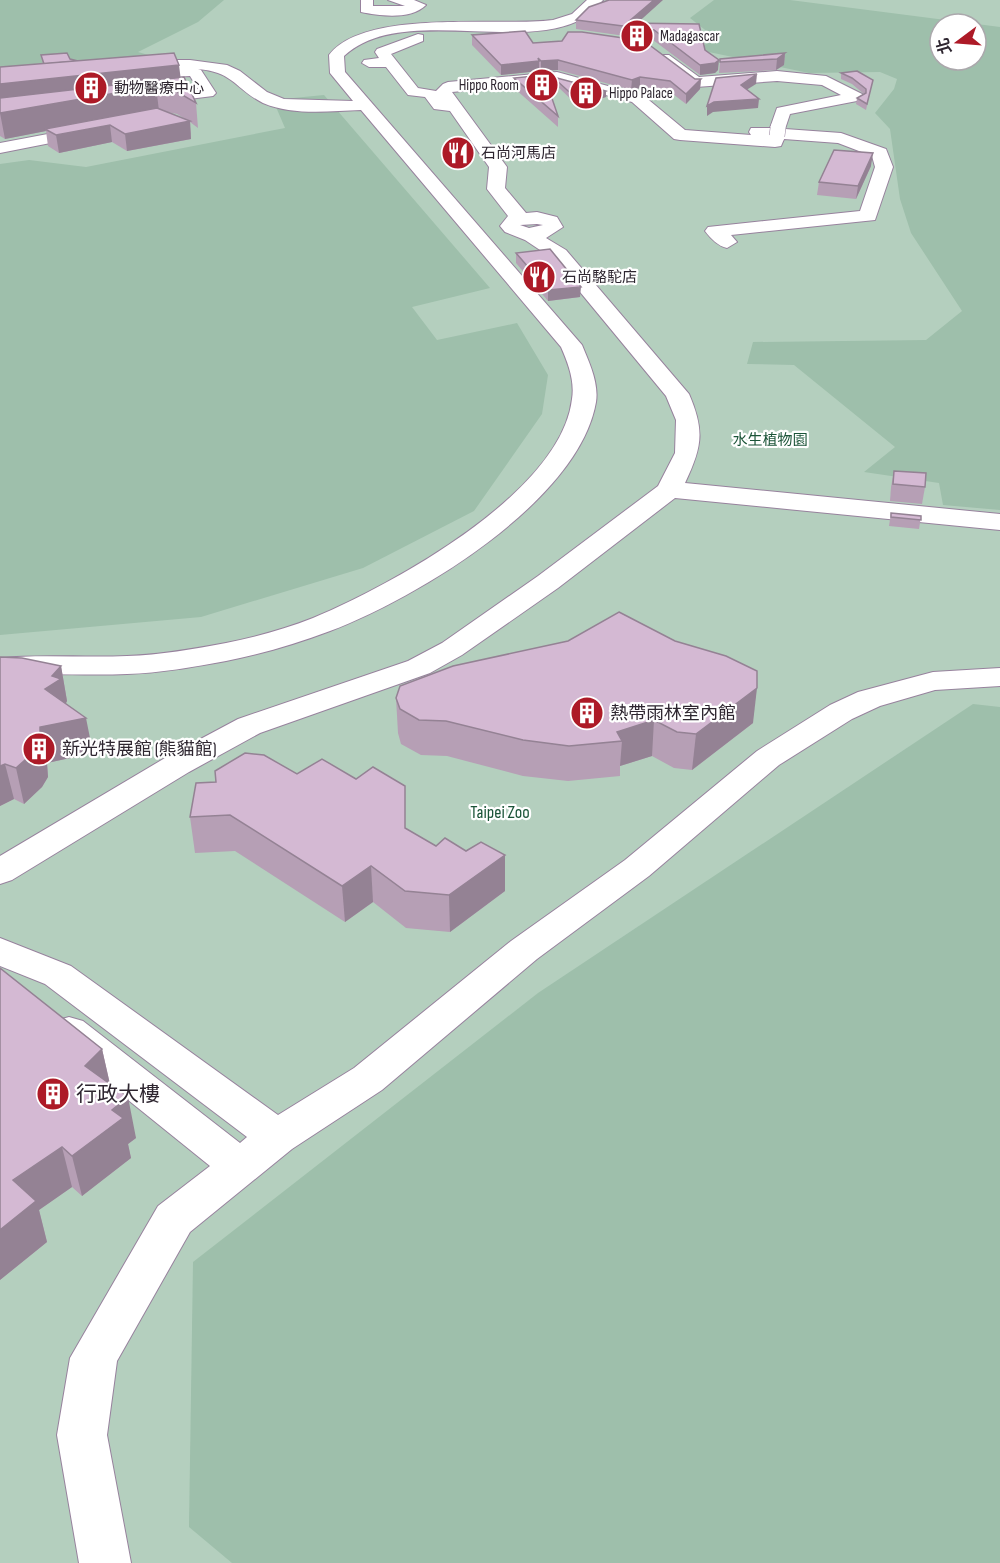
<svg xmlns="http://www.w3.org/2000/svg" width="1000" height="1563" font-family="'Sofia Sans Condensed','Noto Sans TC',sans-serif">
  <rect width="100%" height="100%" fill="#fbedff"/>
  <path fill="#b4cfbe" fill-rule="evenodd" d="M45,0H1000V1563H0V14ZM940,24H976V60H940Z"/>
  <g fill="#9ebfab" fill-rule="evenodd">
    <polygon points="0,0 224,0 198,22 138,52 165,60 0,72"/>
    <path d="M714,0H790L1000,27V510L943,505L939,483L864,472L895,447L794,365L747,364L753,342L926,340L962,311L911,233L900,199L890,129L875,113L894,89L897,79L880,72L809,73L699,50L714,37L690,18ZM940,24H976V60H940Z"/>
    <polygon points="324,95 490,288 412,307 437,340 517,323 548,375 542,414 474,511 363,568 201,617 0,635 0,164 29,160 86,167 285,128 273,100"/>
    <polygon points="973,704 1000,707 1000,1563 232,1563 189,1527 193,1262 538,993"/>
  </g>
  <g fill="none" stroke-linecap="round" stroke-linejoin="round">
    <defs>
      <g id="minor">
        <path d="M361,0H373V6H405L388,0H414L426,5C411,20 380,16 361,12Z"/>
        <path d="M587,0H603C597,7 587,17 578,21C514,51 399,5 344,56L345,72L582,345C589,362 599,383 596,402C579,501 417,598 330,631C296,644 261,654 226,661C193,667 160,673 127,674C84,676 42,672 0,676V658C42,654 85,658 127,656C160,655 194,649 226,643C256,637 285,629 313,618C392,585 561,493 572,399C575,381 568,363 561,347L361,110C330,111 293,116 263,103C235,89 234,72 198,69L201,70L216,93L213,96L149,104L143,102L141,99L143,96L198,89L190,76L136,79L128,74L131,71L171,67L168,64L175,60H190L227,65L240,71L267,92L284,99L353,101L330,73L329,55C365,8 497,27 553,20L572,14Z"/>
        <path d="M418,34L423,35V41L391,54L418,88L436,91L443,84L448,82L557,72L644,96L685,130L751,135L749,132L751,128H770L777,108L841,95L822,85L777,81L696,87L659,61L657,58L659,55H669L699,77L777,71L826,76L862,94L864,97L862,100L790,114L785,129L841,133L886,149L893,167L875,220L731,235L737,242L727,248C718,246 711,239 705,231L708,227L860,211L875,167L872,156L838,143L784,139L781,146L775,147L680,140L674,139L632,102L557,82L452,92L507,167L505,188L526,213L537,212L557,217L563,227L546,238L566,250L689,394C705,431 702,447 685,483L1000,514V530L675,498L558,588L462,655L430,673L260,733L189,772L12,880L0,884V856L165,758L238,719L408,661L442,643L538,576L658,486L675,453L676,420L666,396L552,258L525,240L505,232L500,226L508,216L487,189L489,167L450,111L434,109L425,97L408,95L386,67H369L362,63L364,60L379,58L375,52L377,49ZM537,224L543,225L529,228L520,225Z"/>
        <polygon points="90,126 96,128 98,131 96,134 0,153 0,143"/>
        <polygon points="1000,668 1000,686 935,690 880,706 852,719 779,765 649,876 537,959 382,1090 292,1149 190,1232 117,1361 107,1435 131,1563 79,1563 57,1435 70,1358 158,1206 210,1166 55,1041 49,1031 55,1021 69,1017 83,1021 240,1143 247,1137 45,984 0,966 0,938 71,966 278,1115 354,1068 511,941 625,860 757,751 830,705 858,692 933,672"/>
      </g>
    </defs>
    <use href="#minor" stroke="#97829d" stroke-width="2"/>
    <use href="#minor" fill="#fff" fill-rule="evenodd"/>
    <defs>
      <polyline id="minor-bridge" points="777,136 778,128"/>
    </defs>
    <use href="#minor-bridge" stroke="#97829d" stroke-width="16" stroke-linecap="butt"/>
    <use href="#minor-bridge" stroke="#fff" stroke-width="15"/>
  </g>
  <g fill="#b69fb5" fill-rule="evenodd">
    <polygon points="576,20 637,23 705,50 718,70 715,73 700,75 653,40 576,29"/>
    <polygon points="472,35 533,43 695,79 701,79 700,89 686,104 669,91 640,88 631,90 558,70 541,71 539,69 539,71 501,75 472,45"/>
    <polygon points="785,53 784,65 776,70 719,73 720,62"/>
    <path d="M41,55L180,78L196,103L198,128L190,122L191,139L127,151L112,142L59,153L48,146L46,131L5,139L0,136V67L43,64ZM167,112L177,114L187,120Z"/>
    <polygon points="841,73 873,80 866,110 856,104 857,98 864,94 852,84 841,79"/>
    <polygon points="514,78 558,116 558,127 514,88"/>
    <polygon points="555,79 606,97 578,106 555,84"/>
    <polygon points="871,166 856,199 817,195 819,182"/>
    <polygon points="516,253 580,297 548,301 516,263"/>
    <polygon points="894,471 925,487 922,504 890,501 891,487"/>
    <polygon points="891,513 921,516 919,529 889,526"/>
    <polygon points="0,657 61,666 67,701 66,703 66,704 93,753 47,763 48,777 42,787 24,804 14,799 0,806"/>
    <polygon points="396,698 753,723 692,770 674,768 652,756 620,766 620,776 568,781 523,776 447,756 421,755 401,744 398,733"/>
    <polygon points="297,774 406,828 505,891 450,932 406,928 373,902 345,922 235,851 195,853 190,817 216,782"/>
    <polygon points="0,968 102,1049 110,1084 136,1138 128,1144 131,1158 82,1196 72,1187 39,1210 47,1242 0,1280"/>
  </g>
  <g fill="#948294">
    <polygon points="654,0 663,0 633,27 627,23"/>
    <polygon points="785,53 784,65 776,70 777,59"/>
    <polygon points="558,60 558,70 541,71 541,61"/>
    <polygon points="719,60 718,70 715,73 700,75 700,65"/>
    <polygon points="539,61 539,71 501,75 501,65"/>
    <polygon points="179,65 182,89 156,86 159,111 45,129 46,131 5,139 0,113 0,84"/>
    <polygon points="757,74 756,84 740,94 741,85"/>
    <polygon points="640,77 640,88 631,90 632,80"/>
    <polygon points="701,79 700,89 686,104 686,94"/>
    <polygon points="606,91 606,97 578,106 578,100"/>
    <polygon points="759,99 758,108 713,112 707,116 707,106 714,102"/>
    <polygon points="190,121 191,139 127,151 125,134"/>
    <polygon points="110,125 112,142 59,153 56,135"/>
    <polygon points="873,153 871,166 856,199 858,186"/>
    <polygon points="581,287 580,297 548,301 548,290"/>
    <polygon points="61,666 67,701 66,703 68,713 45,689 52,676"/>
    <polygon points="757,688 753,723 692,770 696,734"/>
    <polygon points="86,718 93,753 47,763 48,777 42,787 24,804 16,768 40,727"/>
    <polygon points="654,720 652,756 620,766 622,741 617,732"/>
    <polygon points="5,764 14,799 0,806 0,766"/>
    <polygon points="505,855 505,891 450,932 449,895"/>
    <polygon points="371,866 373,902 345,922 342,886"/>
    <polygon points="102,1049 111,1089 85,1066"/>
    <polygon points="128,1097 136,1138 128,1144 131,1158 82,1196 72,1156 112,1110"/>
    <polygon points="62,1147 72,1187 39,1210 47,1242 0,1280 0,1230 13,1180"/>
  </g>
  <g fill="#d4b9d3" stroke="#948294" stroke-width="1.5">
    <polygon points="609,0 654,0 627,23 699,24 705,50 719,60 715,63 700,65 654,30 576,20 589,7"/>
    <polygon points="525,31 533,43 562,41 568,32 582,32 644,41 695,79 701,79 686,94 670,81 640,77 632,80 558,60 541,61 538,58 539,61 501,65 472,35"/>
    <polygon points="67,53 70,59 78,61 44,64 41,55"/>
    <polygon points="174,53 179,65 0,84 0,67"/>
    <polygon points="785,53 777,59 720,62 720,59"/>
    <polygon points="857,71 873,80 867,104 857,98 866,93 866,89 852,78 841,73"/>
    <polygon points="757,74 741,85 759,99 714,102 707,106 716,78"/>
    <polygon points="544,75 558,116 514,78"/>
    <polygon points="184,77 196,103 174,90 156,86 0,113 0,98"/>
    <polygon points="557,78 606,91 578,100 555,79"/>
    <polygon points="157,108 190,121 125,134 110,125 56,135 45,129"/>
    <polygon points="834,150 873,153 858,186 819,182"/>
    <polygon points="550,249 581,287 548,290 516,253"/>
    <polygon points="894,471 926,473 925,487 893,484"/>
    <polygon points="891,513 921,516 921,520 891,517"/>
    <polygon points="619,612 675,641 726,656 757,671 757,688 696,734 677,732 654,720 617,732 622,741 569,746 523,740 446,721 419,720 400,709 396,698 400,686 453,666 568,641"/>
    <polygon points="0,657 22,658 61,666 52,676 61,679 45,689 86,718 40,727 40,741 34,752 16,768 5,764 0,766"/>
    <polygon points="245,753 264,755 297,774 322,759 356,779 373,767 405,786 405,828 436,846 445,838 466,851 481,842 505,855 449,895 405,891 371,866 342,886 230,815 190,817 196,783 216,782 215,771"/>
    <polygon points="0,968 102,1049 85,1066 128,1097 112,1110 123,1118 72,1156 62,1147 13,1180 36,1201 0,1230"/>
  </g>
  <defs>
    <symbol id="building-disc" viewBox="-11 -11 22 22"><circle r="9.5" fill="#ad1a27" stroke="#fff"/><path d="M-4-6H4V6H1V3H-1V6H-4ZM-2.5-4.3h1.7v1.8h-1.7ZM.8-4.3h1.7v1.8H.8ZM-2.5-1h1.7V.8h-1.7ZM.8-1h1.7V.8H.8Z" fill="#fff"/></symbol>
    <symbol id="restaurant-disc" viewBox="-11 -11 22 22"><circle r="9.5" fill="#ad1a27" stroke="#fff"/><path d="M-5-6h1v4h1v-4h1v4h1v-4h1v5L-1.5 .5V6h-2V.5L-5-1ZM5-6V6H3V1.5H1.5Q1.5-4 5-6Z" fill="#fff"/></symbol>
  </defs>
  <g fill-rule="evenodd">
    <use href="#building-disc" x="618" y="17" width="38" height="38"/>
    <use href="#building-disc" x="523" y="66" width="38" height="38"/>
    <use href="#building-disc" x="72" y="69" width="38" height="38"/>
    <use href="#building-disc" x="567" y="74" width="38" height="38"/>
    <use href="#restaurant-disc" x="439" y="134" width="38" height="38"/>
    <use href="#restaurant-disc" x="520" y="258" width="38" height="38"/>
    <use href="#building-disc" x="568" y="694" width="38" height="38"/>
    <use href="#building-disc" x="20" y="730" width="38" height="38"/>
    <use href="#building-disc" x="34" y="1075" width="38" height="38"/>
  </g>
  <g text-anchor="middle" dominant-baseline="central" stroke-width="4.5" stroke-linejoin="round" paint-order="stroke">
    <g font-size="15" fill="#2e2630" stroke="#fff" text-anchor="start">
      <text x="660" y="36">Madagascar</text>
      <text x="519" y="85" text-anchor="end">Hippo Room</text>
      <text x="114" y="88">動物醫療中心</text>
      <text x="609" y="93">Hippo Palace</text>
      <text x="481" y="153">石尚河馬店</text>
      <text x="562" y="277">石尚駱駝店</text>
    </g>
    <g font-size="15" fill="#1b5438" stroke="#fff">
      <text x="770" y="440">水生植物園</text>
    </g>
    <g font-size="18" fill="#2e2630" stroke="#fff" text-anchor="start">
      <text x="610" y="713">熱帶雨林室內館</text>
      <text x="62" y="749">新光特展館 (熊貓館)</text>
    </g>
    <g font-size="18" fill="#1b5438" stroke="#fff">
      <text x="500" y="812">Taipei Zoo</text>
    </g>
    <g font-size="21" fill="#2e2630" stroke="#fff" text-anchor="start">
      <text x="76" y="1094">行政大樓</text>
    </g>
  </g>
  <g transform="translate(958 42) rotate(254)"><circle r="28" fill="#ffffff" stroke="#aba8ac" stroke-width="1.5"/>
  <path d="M0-4.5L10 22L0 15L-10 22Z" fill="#ad1a27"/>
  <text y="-9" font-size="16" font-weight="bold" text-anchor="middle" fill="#2e2630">北</text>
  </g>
</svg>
